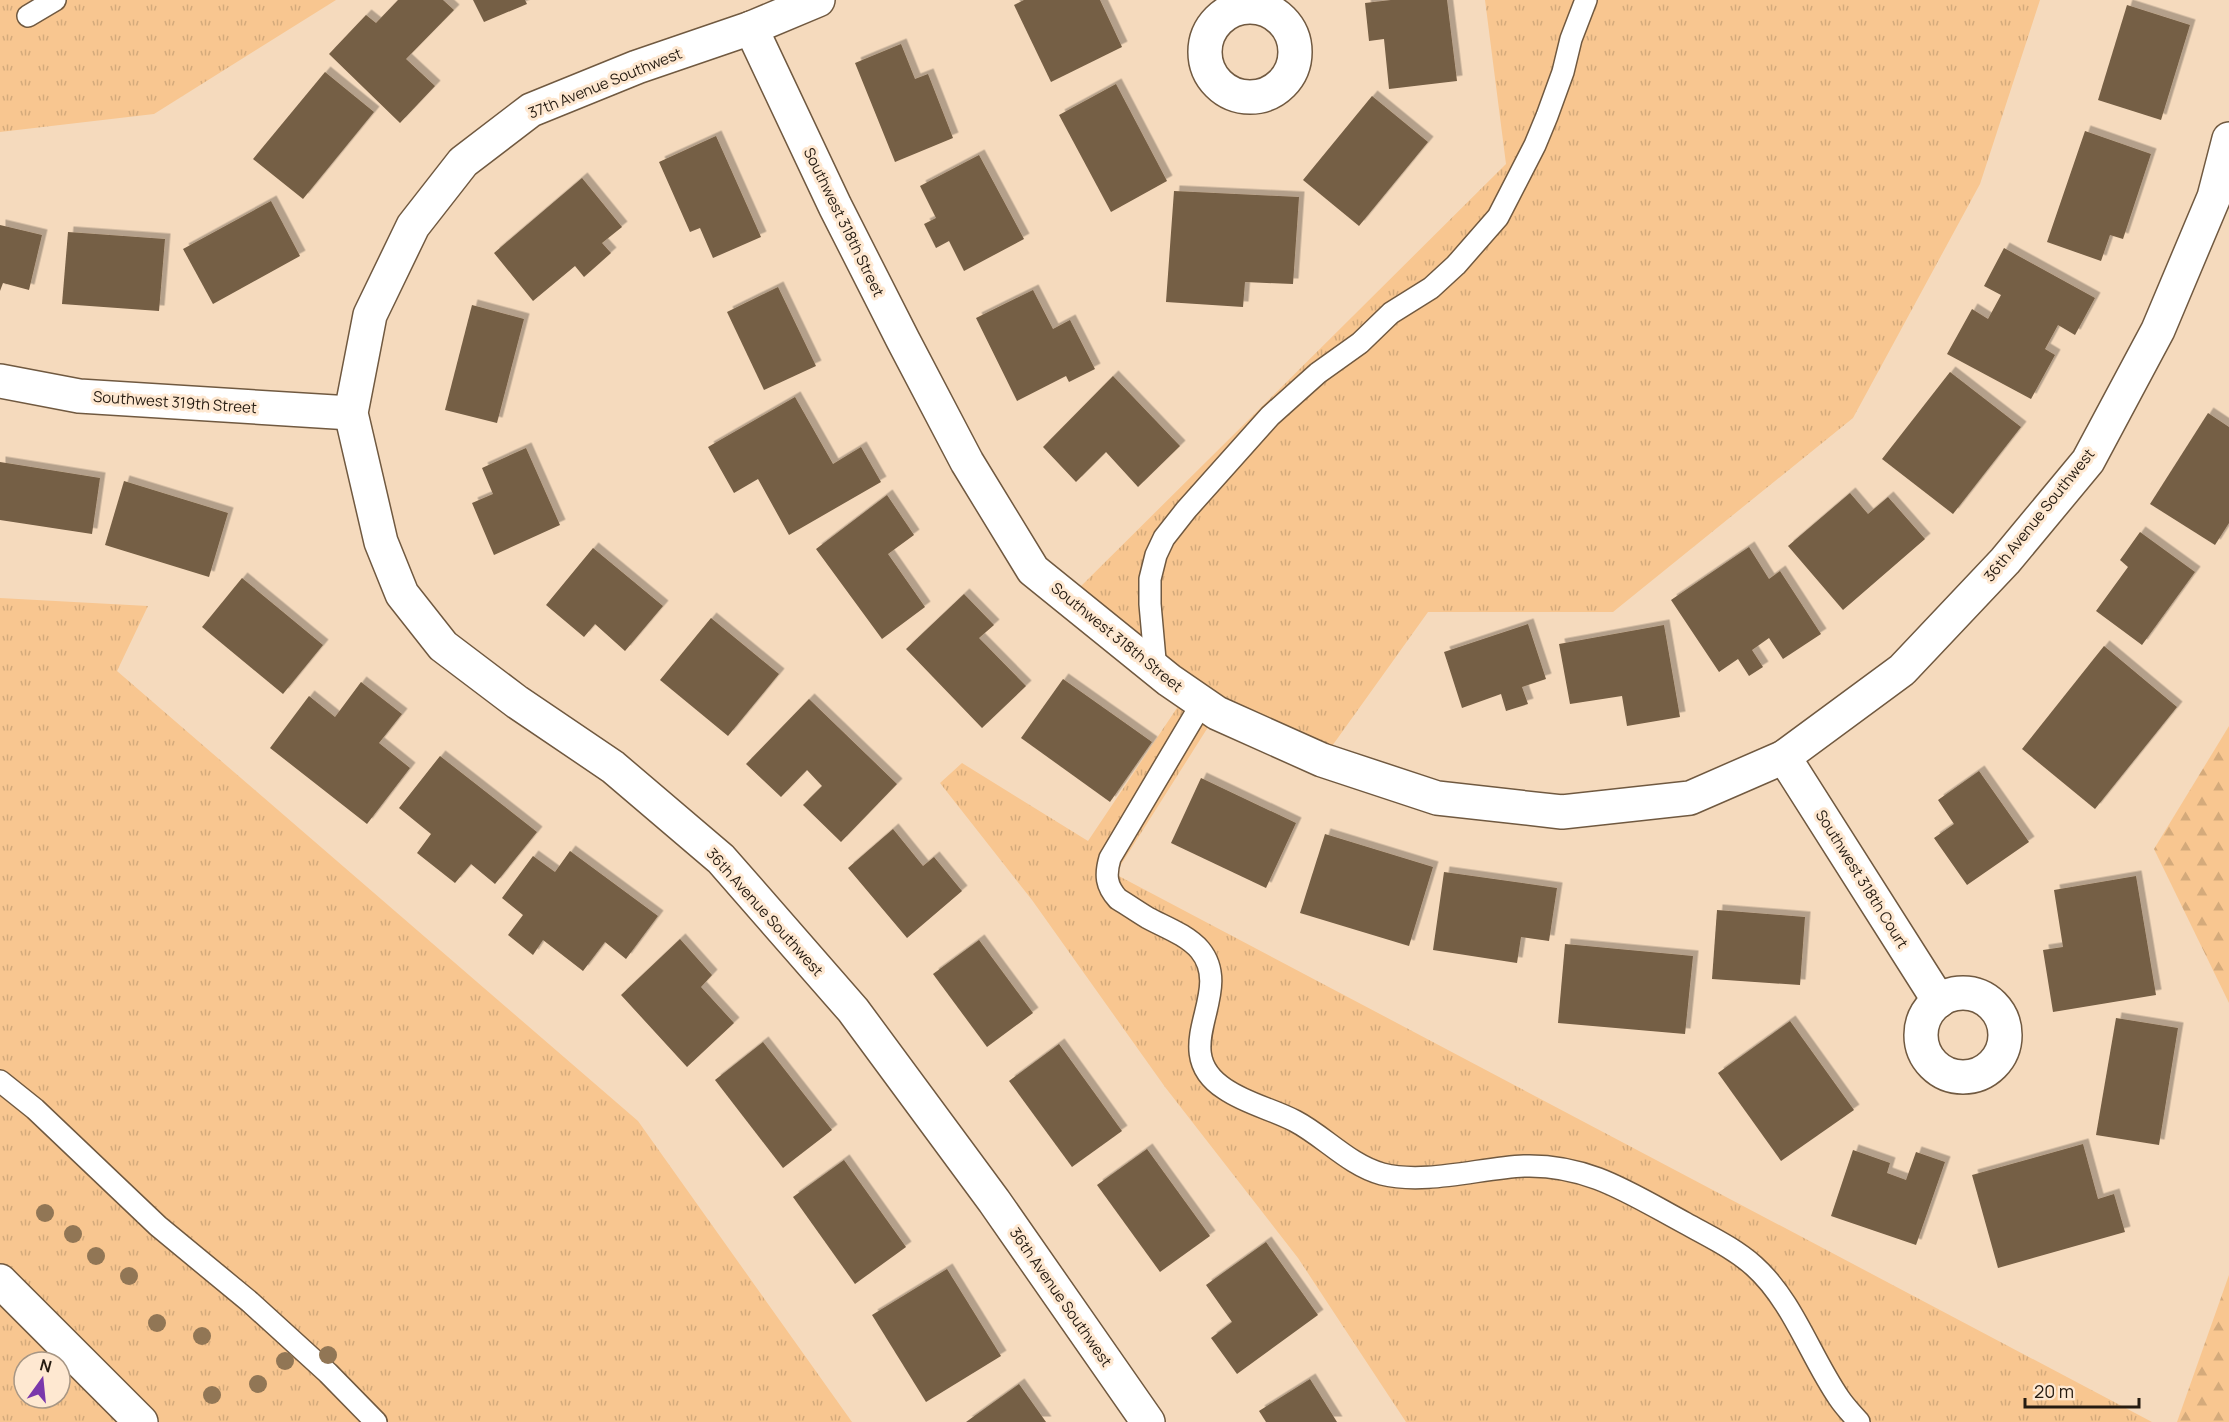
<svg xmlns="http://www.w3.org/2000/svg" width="2229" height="1422" font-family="Manrope,sans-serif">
  <defs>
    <pattern id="grass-tufts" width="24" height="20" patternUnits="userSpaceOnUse" patternTransform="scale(1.5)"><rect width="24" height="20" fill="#f8c690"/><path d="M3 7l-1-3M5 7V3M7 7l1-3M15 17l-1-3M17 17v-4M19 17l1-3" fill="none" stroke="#d4aa7b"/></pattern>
    <pattern id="forest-firs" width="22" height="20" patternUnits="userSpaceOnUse" patternTransform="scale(1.5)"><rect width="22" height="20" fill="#f8c690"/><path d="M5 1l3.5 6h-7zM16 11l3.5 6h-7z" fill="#d4aa7b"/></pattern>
    <filter id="shadow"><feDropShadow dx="5.5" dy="-5.5" stdDeviation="0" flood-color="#0004"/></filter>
  </defs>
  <rect width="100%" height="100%" fill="#f5dabd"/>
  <g fill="url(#grass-tufts)" fill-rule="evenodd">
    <polygon points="0,0 336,0 154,114 0,132"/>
    <polygon points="1485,0 2040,0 1980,184 1853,418 1613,612 1428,612 1322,760 1217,713 1115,874 2152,1422 1406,1422 1298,1258 1165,1087 1032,900 940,783 962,763 1088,841 1187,693 1069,598 1506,164"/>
    <path d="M0,598L148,606L117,671L638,1121L852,1422H0ZM24,1362H60V1398H24Z"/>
  </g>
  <g fill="url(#forest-firs)">
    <polygon points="2229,726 2229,1003 2154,849"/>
    <polygon points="2229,1275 2229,1422 2177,1422"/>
  </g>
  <g fill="#755e44" filter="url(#shadow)">
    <polygon points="398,0 443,0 454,10 406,59 435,86 400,123 329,54 366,15 376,23"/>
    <polygon points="473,0 525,0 527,4 484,22"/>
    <polygon points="1024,0 1100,0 1122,47 1051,82 1014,5"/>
    <polygon points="1391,0 1447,0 1457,81 1389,89 1384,39 1369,41 1365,3"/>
    <polygon points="2127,5 2190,25 2161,120 2098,100"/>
    <polygon points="901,44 915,79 928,74 953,138 895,162 855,63"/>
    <polygon points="325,72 374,112 303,199 253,159"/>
    <polygon points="1116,84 1167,181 1111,212 1059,115"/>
    <polygon points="1372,96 1428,142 1359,226 1303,180"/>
    <polygon points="2085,131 2151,154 2123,239 2110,235 2101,261 2047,242"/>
    <polygon points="716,136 761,237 713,258 700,228 690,232 659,162"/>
    <polygon points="979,155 1024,239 964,271 949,241 936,248 924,224 936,218 920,186"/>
    <polygon points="582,178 622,227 602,243 611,253 584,277 575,266 533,301 494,253"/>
    <polygon points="1174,191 1299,197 1293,284 1245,282 1243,307 1166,302"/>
    <polygon points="271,201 300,256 213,304 183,249"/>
    <polygon points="0,225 42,235 29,290 3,283 0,291"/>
    <polygon points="68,232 165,239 159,311 62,304"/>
    <polygon points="2004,248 2095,298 2075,335 2058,325 2045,349 2055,355 2031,399 1947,354 1972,309 1988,319 2001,295 1984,286"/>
    <polygon points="778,287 816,366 764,390 727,312"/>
    <polygon points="1033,290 1053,329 1070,320 1095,369 1069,382 1066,376 1017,401 976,318"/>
    <polygon points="472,305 524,319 497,423 445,410"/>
    <polygon points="1950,372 2021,427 1953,514 1882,459"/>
    <polygon points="1113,376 1180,446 1138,487 1106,452 1076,482 1043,447"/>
    <polygon points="795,397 833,464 861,447 881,482 789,535 758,479 734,493 708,447"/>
    <polygon points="2208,413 2229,427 2229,523 2215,545 2150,504"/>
    <polygon points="526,448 560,525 494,555 472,503 493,494 482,468"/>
    <polygon points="0,462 100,478 92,534 0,520"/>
    <polygon points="124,481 228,513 209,577 105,545"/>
    <polygon points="1850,493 1868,514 1888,497 1925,539 1843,610 1788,546"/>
    <polygon points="887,495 914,535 888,554 925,607 882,639 816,549"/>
    <polygon points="2140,532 2195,572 2142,645 2096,611 2128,567 2120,560"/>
    <polygon points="1749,547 1769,579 1780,571 1821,634 1783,659 1769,638 1752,650 1763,667 1749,676 1738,659 1719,672 1671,600"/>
    <polygon points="593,548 663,606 625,651 595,624 584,637 546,605"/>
    <polygon points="242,578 323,645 283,694 202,627"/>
    <polygon points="964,594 994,625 979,638 1026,686 982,728 906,649"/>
    <polygon points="711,618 779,674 728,736 660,680"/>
    <polygon points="1528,624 1546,679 1522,687 1528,704 1506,711 1501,694 1462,708 1444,652"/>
    <polygon points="1664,625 1680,717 1627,726 1622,696 1570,704 1559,644"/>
    <polygon points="2104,646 2177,707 2095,809 2022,749"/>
    <polygon points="1063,679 1152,742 1110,802 1021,738"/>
    <polygon points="361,682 402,714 379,743 410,768 367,824 270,748 309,696 335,717"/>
    <polygon points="809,699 897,784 841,842 803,805 822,786 807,770 781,797 746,764"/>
    <polygon points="440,756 537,832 495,884 471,864 455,883 417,853 431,834 399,808"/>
    <polygon points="1979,771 2029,842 1967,885 1934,838 1954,824 1938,800"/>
    <polygon points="1201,778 1296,823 1266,888 1171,843"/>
    <polygon points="893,829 923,866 934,857 962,891 907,938 848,868"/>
    <polygon points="1325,834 1433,867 1409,946 1300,913"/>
    <polygon points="570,851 658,916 626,959 605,942 583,971 543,940 533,955 508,935 523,915 502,898 533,856 555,872"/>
    <polygon points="1444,872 1557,888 1549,941 1521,937 1517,963 1433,950"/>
    <polygon points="2136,876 2156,995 2053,1012 2043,950 2063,947 2054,890"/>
    <polygon points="1717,910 1805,917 1800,985 1712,979"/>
    <polygon points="680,939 712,975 701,987 734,1023 687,1067 621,995"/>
    <polygon points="979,940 1033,1013 987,1047 933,974"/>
    <polygon points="1565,944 1693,956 1685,1034 1558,1023"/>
    <polygon points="2116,1018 2178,1028 2159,1145 2096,1135"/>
    <polygon points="1790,1021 1854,1110 1781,1161 1718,1073"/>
    <polygon points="763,1042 832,1130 783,1168 715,1080"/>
    <polygon points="1059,1044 1122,1131 1072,1167 1009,1081"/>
    <polygon points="2083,1144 2098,1199 2114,1194 2125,1232 1998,1268 1972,1175"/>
    <polygon points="1147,1149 1210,1236 1160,1272 1097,1185"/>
    <polygon points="1853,1150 1890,1163 1887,1173 1906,1180 1916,1152 1945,1162 1916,1245 1831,1216"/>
    <polygon points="844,1160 906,1247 855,1284 793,1197"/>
    <polygon points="1266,1242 1318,1315 1237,1374 1211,1338 1232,1322 1206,1285"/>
    <polygon points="947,1269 1001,1356 926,1402 872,1315"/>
    <polygon points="1310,1379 1337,1422 1266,1422 1259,1411"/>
    <polygon points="1019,1384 1046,1422 966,1422"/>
  </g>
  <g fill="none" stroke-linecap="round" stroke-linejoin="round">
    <defs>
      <g id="service">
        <polyline points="28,16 55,0"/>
        <polyline points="1156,671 1150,604 1150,579 1156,555 1164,538 1186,510 1270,416 1318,373 1360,343 1391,313 1431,288 1456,265 1498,217 1535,145 1547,116 1563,72 1571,39 1586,0"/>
        <path d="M1202,703L1110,858C1105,875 1106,886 1118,899C1128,905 1138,912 1148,918C1165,927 1187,935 1200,950C1236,994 1165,1050 1225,1089C1247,1104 1272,1109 1295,1121C1324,1136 1349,1165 1382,1174C1425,1185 1480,1168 1524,1166C1588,1164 1631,1194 1685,1223C1708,1236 1734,1248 1754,1266C1793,1301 1810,1356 1839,1398C1845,1407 1852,1414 1859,1422"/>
        <polyline points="0,1081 35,1109 158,1226 250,1302 328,1373 376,1422"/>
      </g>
      <g id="minor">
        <polyline points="818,0 751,28 637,67 531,110 463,162 413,226 370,315 351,413 381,542 402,594 443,646 517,702 613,767 721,859 853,1010 994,1201 1148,1422"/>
        <circle cx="1250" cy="52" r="45"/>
        <polyline points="751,28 835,206 903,340 967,462 1033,570 1169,680 1217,713 1322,760 1437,798 1562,812 1690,798 1784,757 1902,670 2005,561 2088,461 2158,330 2214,197 2229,139"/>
        <polyline points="0,381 79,396 351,413"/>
        <polyline points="1784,757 1939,1001"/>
        <circle cx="1963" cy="1035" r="42"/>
      </g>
      <polyline id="secondary" points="0,1281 141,1422"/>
    </defs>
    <use href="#service" stroke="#705940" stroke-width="24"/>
    <use href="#minor" stroke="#705940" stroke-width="36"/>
    <use href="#secondary" stroke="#705940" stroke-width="36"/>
    <use href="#service" stroke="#fff" stroke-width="21"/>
    <use href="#minor" stroke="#fff" stroke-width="33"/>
    <use href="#secondary" stroke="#fff" stroke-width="33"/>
  </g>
  <g fill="#917655">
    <circle cx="45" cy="1213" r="9"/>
    <circle cx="73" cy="1234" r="9"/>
    <circle cx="96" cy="1256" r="9"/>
    <circle cx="129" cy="1276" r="9"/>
    <circle cx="157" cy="1323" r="9"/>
    <circle cx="202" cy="1336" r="9"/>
    <circle cx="328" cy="1355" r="9"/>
    <circle cx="285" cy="1361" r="9"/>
    <circle cx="258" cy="1384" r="9"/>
    <circle cx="212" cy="1395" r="9"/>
  </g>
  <g text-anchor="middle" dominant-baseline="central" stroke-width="6" stroke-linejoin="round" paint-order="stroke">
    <g font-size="15" fill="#251b11" stroke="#fee8d1">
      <text transform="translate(605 83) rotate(-22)">37th Avenue Southwest</text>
      <text transform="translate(844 222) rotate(64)">Southwest 318th Street</text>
      <text transform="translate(175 402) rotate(4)">Southwest 319th Street</text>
      <text transform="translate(2039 515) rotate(-51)">36th Avenue Southwest</text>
      <text transform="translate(1117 637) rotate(39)">Southwest 318th Street</text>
      <text transform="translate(1862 879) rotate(58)">Southwest 318th Court</text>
      <text transform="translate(765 912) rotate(48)">36th Avenue Southwest</text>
      <text transform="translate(1061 1297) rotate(55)">36th Avenue Southwest</text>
    </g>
  </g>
  <g transform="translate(42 1380) rotate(15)"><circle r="28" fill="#fee8d1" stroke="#a79684" stroke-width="1.5"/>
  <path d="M0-4.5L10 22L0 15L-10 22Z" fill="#7a37ab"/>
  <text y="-9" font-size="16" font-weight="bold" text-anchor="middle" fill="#251b11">N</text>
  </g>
  <path d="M2025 1398v9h114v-9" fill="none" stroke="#251b11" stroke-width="3"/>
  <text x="2034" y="1398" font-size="18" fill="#251b11" stroke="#fee8d1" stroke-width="4.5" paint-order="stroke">20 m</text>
</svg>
